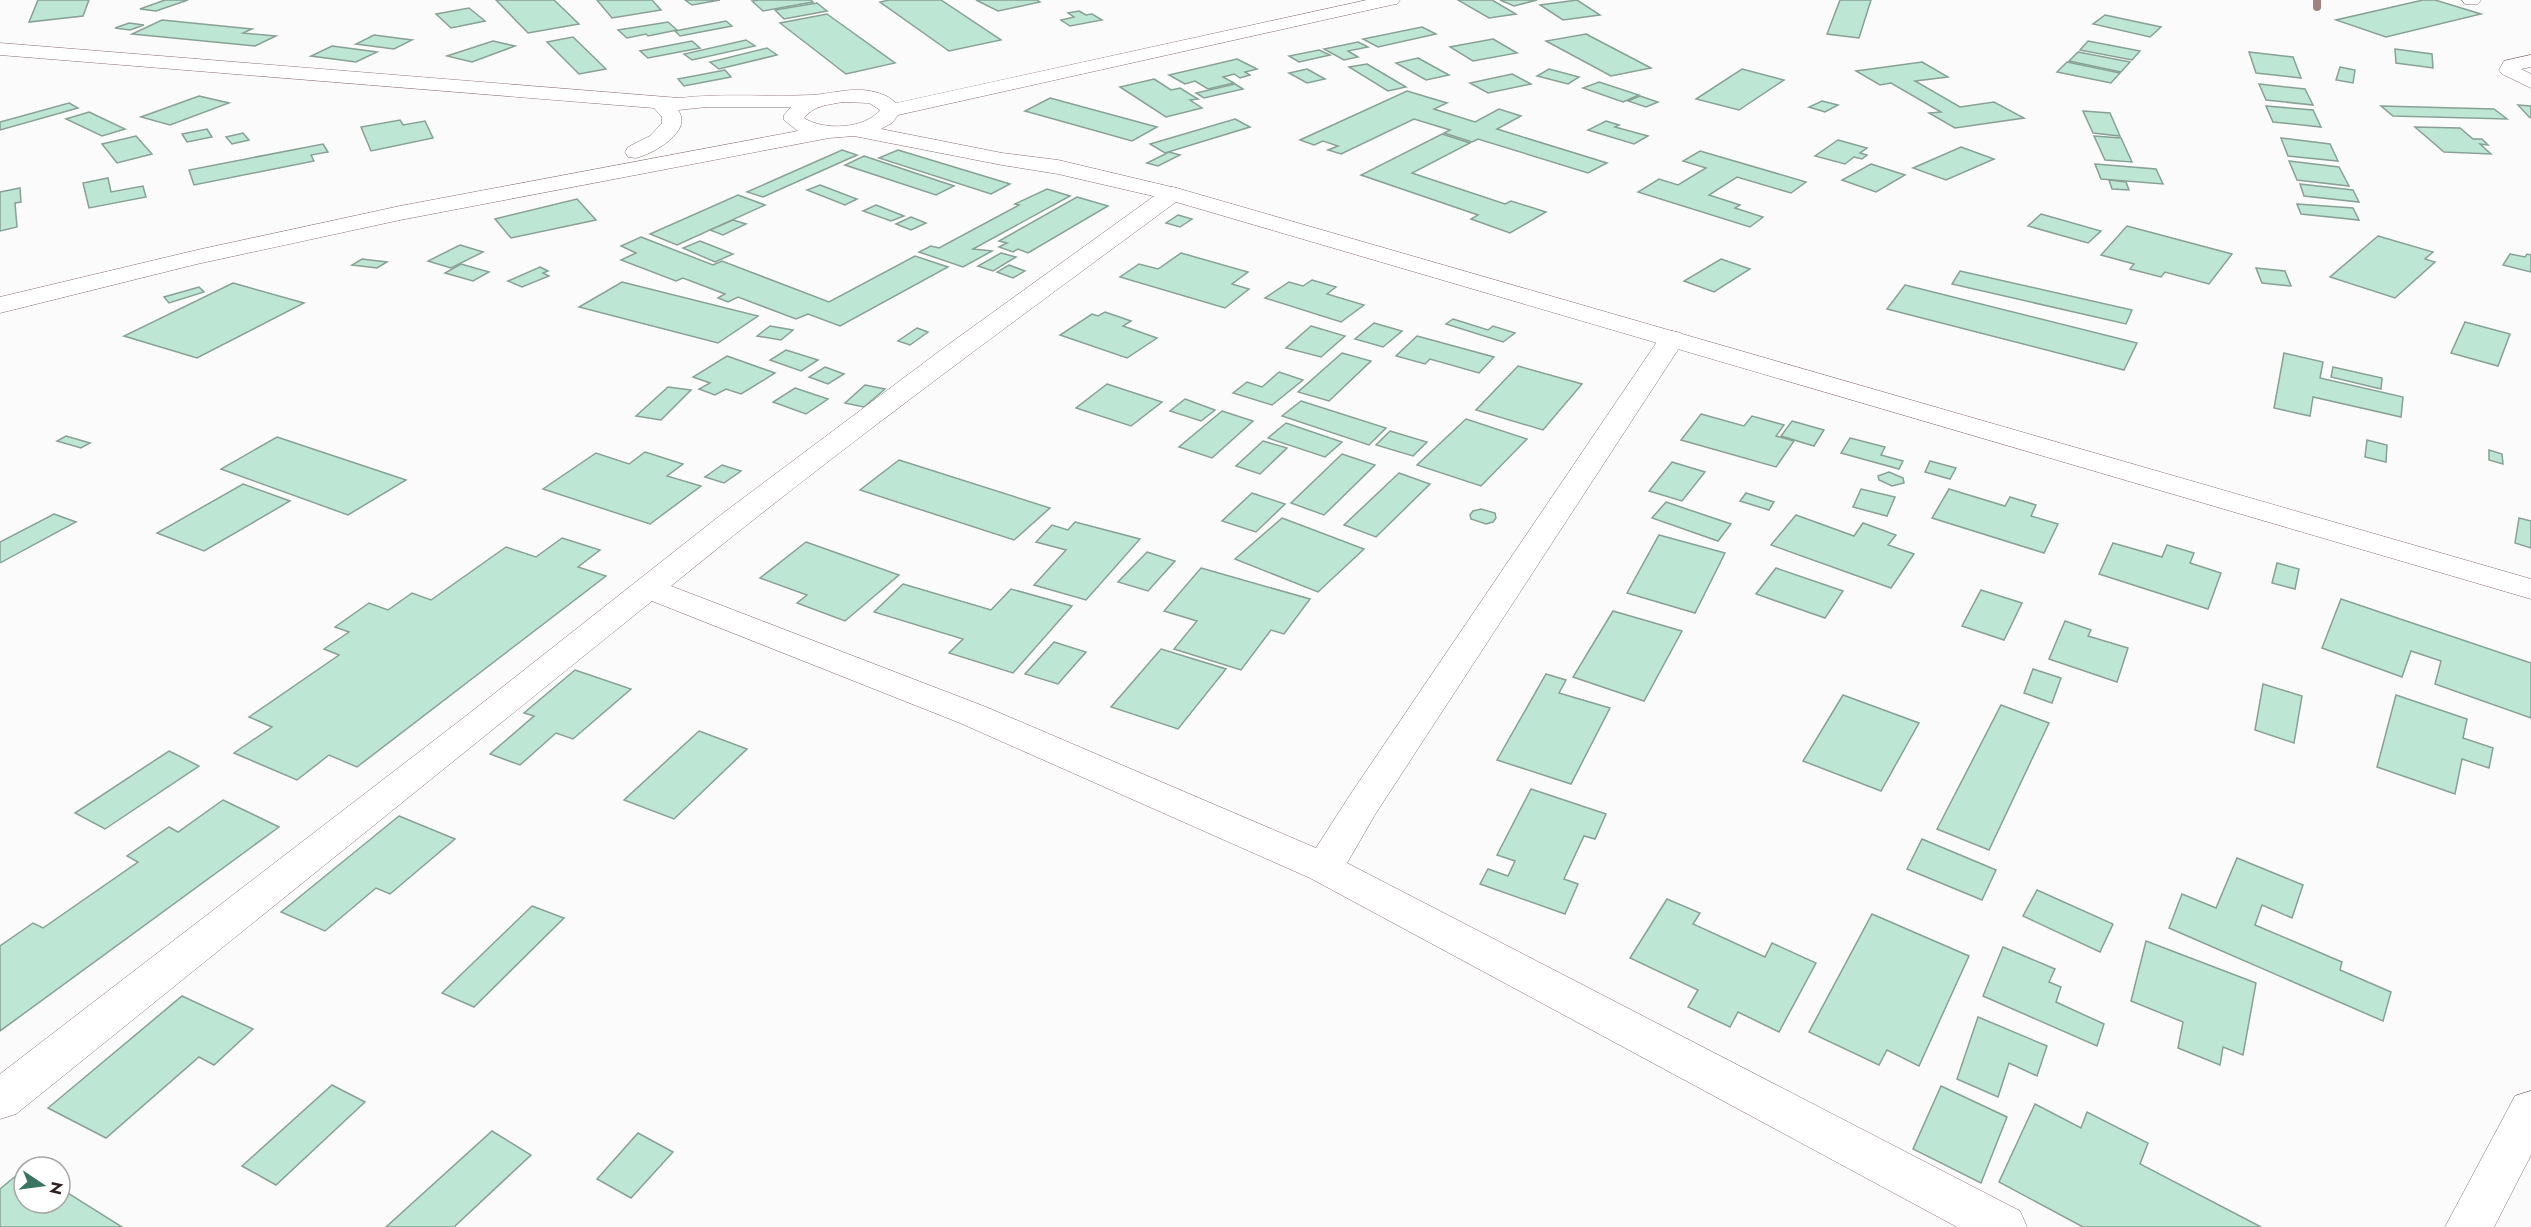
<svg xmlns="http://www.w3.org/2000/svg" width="2531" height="1227" font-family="Jost,sans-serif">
  <rect width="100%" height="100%" fill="#fbfbfb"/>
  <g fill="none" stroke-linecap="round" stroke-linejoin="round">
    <polyline stroke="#a18180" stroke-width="8" points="2317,0 2317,7"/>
  </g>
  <g fill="#bee6d4" stroke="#88a196" stroke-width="1.5">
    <polygon points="38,0 89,0 83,16 29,22"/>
    <polygon points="165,0 188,0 156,11 140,9"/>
    <polygon points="496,0 554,0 579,24 528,33"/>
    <polygon points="597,0 652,0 661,10 612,18"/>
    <polygon points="685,0 720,0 692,5"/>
    <polygon points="759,0 811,0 813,2 763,11 752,1"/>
    <polygon points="889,0 941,0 1001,40 949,51 880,2"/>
    <polygon points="976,0 1037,0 1040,2 998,11"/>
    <polygon points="1458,0 1492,0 1516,14 1489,18"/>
    <polygon points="1500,0 1537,0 1514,6"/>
    <polygon points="1577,0 1600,15 1563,20 1540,5"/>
    <polygon points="1840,0 1871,0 1859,38 1827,34"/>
    <polygon points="2423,0 2435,0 2481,14 2386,37 2336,20"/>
    <polygon points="817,3 827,11 784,19 775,10"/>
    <polygon points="469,8 485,21 451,28 436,14"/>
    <polygon points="1079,11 1086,15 1092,14 1102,20 1070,26 1061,20 1074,17 1068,13"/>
    <polygon points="827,14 895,63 846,74 780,23"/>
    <polygon points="2105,15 2161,27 2150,37 2093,24"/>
    <polygon points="162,20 252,29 243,33 276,36 255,46 132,34"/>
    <polygon points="726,21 732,26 680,36 675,31"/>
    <polygon points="668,22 677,30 648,36 646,34 627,38 618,30"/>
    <polygon points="129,23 144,25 130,30 115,28"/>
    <polygon points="1422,27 1436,34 1378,47 1363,39"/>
    <polygon points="1586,34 1651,68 1611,76 1546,41"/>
    <polygon points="374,35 412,40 394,49 356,44"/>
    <polygon points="573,37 606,69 579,74 547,42"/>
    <polygon points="1493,39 1517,53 1473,61 1450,47"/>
    <polygon points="746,40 755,46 692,60 684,54"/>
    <polygon points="493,41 515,46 472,62 447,56"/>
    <polygon points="692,41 700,48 648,58 640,51"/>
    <polygon points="2088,41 2140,51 2132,60 2080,50"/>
    <polygon points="1358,42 1368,47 1348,51 1358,57 1344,60 1324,49"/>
    <polygon points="332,46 377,52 356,62 311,56"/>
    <polygon points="767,48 777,55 719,69 710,62"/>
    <polygon points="2395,49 2432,54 2433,68 2396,63"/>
    <polygon points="1319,50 1330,55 1299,62 1289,56"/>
    <polygon points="2078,52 2130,62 2121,72 2069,61"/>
    <polygon points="2249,52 2293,57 2301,78 2256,73"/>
    <polygon points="1418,58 1449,75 1426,80 1396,63"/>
    <polygon points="1237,59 1257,69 1245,72 1250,75 1240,78 1234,74 1223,77 1234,83 1208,89 1195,81 1185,84 1169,75"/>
    <polygon points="1922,62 1948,77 1915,81 1960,107 1994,102 2024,118 1955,128 1929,113 1941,112 1891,83 1880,85 1856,71"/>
    <polygon points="2067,62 2120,73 2111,83 2057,72"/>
    <polygon points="1367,64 1406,87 1388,91 1349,67"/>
    <polygon points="2340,67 2355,70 2353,83 2336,80"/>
    <polygon points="1307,69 1325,79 1307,83 1289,73"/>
    <polygon points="1549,69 1579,77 1568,84 1537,76"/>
    <polygon points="1742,69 1784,80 1739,110 1696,99"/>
    <polygon points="725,70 731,77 684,86 678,79"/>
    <polygon points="1512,74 1531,84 1488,93 1470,83"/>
    <polygon points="1154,79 1171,90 1180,88 1198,99 1190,100 1202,108 1166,117 1120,87"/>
    <polygon points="1599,82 1639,95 1623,102 1583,88"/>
    <polygon points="1235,84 1243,89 1204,98 1196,93"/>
    <polygon points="2259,84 2305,89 2313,105 2266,100"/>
    <polygon points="1407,91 1447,103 1434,109 1475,122 1499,109 1521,116 1497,129 1607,163 1588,173 1478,139 1472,142 1444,133 1450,130 1414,119 1341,154 1328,150 1338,146 1323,141 1314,145 1300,140"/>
    <polygon points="199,96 229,103 170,125 141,117"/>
    <polygon points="1640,96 1658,102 1646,107 1628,101"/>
    <polygon points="1050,98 1157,127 1132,141 1025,111"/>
    <polygon points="1822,101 1838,105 1825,112 1809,107"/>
    <polygon points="69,103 78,108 0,130 0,122"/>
    <polygon points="2518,105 2531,106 2531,118 2529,117"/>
    <polygon points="2266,106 2313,110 2321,127 2273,122"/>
    <polygon points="2381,106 2494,109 2507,119 2393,116"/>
    <polygon points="2083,111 2110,113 2120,136 2093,133"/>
    <polygon points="89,112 125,129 102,136 66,119"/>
    <polygon points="1235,119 1250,127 1165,153 1150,144"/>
    <polygon points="400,120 403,125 425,121 433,138 371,151 361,127"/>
    <polygon points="1606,121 1619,125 1615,127 1648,136 1634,144 1588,130"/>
    <polygon points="2415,127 2460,128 2473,139 2482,139 2488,145 2480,144 2491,154 2444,152"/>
    <polygon points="207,129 212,137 187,142 182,134"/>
    <polygon points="243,133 249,140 232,144 226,137"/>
    <polygon points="1442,134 1470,143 1412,173 1505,204 1511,201 1546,212 1510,233 1471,219 1478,215 1361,175"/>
    <polygon points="136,136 152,154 117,163 102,144"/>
    <polygon points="2094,136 2121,138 2132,162 2105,160"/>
    <polygon points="2281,138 2330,144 2338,161 2288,156"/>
    <polygon points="1838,140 1867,148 1860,153 1867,155 1862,159 1854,157 1845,164 1815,156"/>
    <polygon points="323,144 328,152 311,155 314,161 194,185 189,170"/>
    <polygon points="1961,147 1994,159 1946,180 1913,168"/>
    <polygon points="842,150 857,155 763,197 747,192"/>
    <polygon points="898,150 1010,184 991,194 879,158"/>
    <polygon points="1700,151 1806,182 1791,193 1737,177 1709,195 1740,205 1735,208 1763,217 1750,227 1638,192 1659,179 1678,185 1706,168 1683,161"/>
    <polygon points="1169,152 1180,155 1158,166 1147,163"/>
    <polygon points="864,156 954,186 936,195 845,165"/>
    <polygon points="2289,161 2339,167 2349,186 2297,180"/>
    <polygon points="1871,164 1905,175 1876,192 1842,180"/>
    <polygon points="2095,164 2156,169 2163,184 2101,179"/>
    <polygon points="108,178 111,192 143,186 146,197 89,208 83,183"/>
    <polygon points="2109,180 2126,182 2129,190 2112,189"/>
    <polygon points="2300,184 2353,190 2359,202 2304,196"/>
    <polygon points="820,185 857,199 845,205 807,190"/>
    <polygon points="20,188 21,202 15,203 17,227 0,231 0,192"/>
    <polygon points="1047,189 1070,196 973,249 992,251 963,267 919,252 931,246 939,248 1019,205 1015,204"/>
    <polygon points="738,195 765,205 677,245 650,234"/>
    <polygon points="1077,197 1108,206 1028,253 1018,249 1013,252 999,247 1007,243 999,241"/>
    <polygon points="577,199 596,220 511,238 495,219"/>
    <polygon points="2297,204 2353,208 2359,220 2301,214"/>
    <polygon points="876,205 904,216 891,221 863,211"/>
    <polygon points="2041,214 2101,231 2088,243 2028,226"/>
    <polygon points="1178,215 1192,219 1180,227 1166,223"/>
    <polygon points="911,217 926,223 911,230 896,224"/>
    <polygon points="733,220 746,224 723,235 710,230"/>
    <polygon points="2127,226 2232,254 2209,284 2165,272 2161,277 2130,269 2134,264 2101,255"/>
    <polygon points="2378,236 2433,252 2425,259 2435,262 2395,298 2330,277"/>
    <polygon points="641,237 713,265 722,261 829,302 915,256 948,267 840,326 808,314 796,319 738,297 728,302 718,298 725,294 683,278 676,281 621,260 636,253 621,246"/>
    <polygon points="700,241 733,254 715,262 683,248"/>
    <polygon points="460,245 483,252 451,268 428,261"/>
    <polygon points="1001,253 1016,257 993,271 978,266"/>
    <polygon points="1181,253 1248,272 1232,284 1249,289 1225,308 1120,277 1139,264 1158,269"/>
    <polygon points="2510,254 2525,257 2527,254 2531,255 2531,272 2503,265"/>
    <polygon points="362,259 387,262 377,268 352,265"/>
    <polygon points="1721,259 1750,269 1714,292 1684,281"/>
    <polygon points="461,264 489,272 473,281 445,273"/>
    <polygon points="1009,265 1025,271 1013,278 997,272"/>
    <polygon points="540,267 548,271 543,273 549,276 522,287 508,281"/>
    <polygon points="2256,268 2285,271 2291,286 2262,283"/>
    <polygon points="1960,271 2132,310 2126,324 1952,284"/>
    <polygon points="1312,280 1336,287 1327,294 1364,305 1341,322 1265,298 1289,282 1303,286"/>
    <polygon points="622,282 758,316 718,343 579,307"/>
    <polygon points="233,283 304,303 197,358 124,336"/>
    <polygon points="1905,285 2137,343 2124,370 1887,309"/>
    <polygon points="199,287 204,292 169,303 164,297"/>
    <polygon points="1105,312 1131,321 1123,326 1157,338 1127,358 1060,335 1092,314 1098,316"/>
    <polygon points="1453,319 1488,330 1493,326 1515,333 1503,342 1446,324"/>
    <polygon points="2465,322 2510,334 2498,366 2451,353"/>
    <polygon points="1374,323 1402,331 1383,347 1355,339"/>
    <polygon points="770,326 793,330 781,340 757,336"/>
    <polygon points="1311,326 1345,336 1321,357 1286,348"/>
    <polygon points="917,328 928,332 910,345 898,341"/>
    <polygon points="1417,336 1494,357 1479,373 1430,359 1425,364 1396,356"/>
    <polygon points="786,350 818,360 801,371 770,360"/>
    <polygon points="1342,353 1371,361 1329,401 1298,392"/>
    <polygon points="2284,353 2323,362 2320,378 2403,397 2401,417 2313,397 2310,416 2274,408"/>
    <polygon points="727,356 775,373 741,394 726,389 715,395 699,389 710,383 693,377"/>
    <polygon points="1518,366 1582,384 1543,430 1476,410"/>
    <polygon points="825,367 844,374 828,384 809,377"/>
    <polygon points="2333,367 2382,378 2381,389 2331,377"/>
    <polygon points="1279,372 1303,380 1272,405 1233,393 1247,382 1262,387"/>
    <polygon points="1107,384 1162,402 1131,426 1076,408"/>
    <polygon points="865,385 885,389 864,407 845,403"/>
    <polygon points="668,387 691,390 661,420 636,416"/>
    <polygon points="795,388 828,399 806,414 773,402"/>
    <polygon points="1185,399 1215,410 1201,421 1170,411"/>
    <polygon points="1301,401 1386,428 1369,445 1282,416"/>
    <polygon points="1222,411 1253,421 1212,458 1179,447"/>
    <polygon points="1701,414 1744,426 1752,416 1784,425 1776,436 1794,441 1776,467 1681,440"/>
    <polygon points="1466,419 1527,439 1481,486 1417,465"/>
    <polygon points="1792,421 1824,430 1814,446 1781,436"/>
    <polygon points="1286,423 1342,442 1325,457 1268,438"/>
    <polygon points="1390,431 1427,442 1413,456 1376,445"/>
    <polygon points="66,436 90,443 81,448 57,441"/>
    <polygon points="277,437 406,480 348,515 221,469"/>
    <polygon points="1850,438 1885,447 1881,455 1903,461 1899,469 1841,453"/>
    <polygon points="2367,440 2387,445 2386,462 2365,457"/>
    <polygon points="1263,441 1287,448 1260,474 1236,466"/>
    <polygon points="2489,450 2502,454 2503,464 2489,460"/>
    <polygon points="645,452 683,464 667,476 701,486 650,524 543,489 596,453 629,464"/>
    <polygon points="1342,454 1375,465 1324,515 1291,503"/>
    <polygon points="899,460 1050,508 1014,540 860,490"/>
    <polygon points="1930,461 1956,468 1950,479 1925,472"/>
    <polygon points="1672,462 1705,472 1682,501 1649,491"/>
    <polygon points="722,465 741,471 724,483 705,477"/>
    <polygon points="1889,472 1903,478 1904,483 1892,486 1879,480 1878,476"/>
    <polygon points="1399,473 1430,484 1376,537 1344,525"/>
    <polygon points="243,484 290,501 204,551 157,533"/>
    <polygon points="1861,489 1895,497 1887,516 1853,507"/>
    <polygon points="1949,489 2005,506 2010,497 2036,505 2031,516 2058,524 2044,553 1932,518"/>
    <polygon points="1252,493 1285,504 1256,532 1222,521"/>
    <polygon points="1746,493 1774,502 1769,510 1740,501"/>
    <polygon points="1666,502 1731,524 1718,541 1652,518"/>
    <polygon points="1481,509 1495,513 1496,518 1493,522 1486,524 1471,519 1470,515 1473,511"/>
    <polygon points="54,514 76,522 0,563 0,542"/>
    <polygon points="1796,515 1854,536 1863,523 1896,535 1888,545 1914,554 1891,588 1771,545"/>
    <polygon points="1282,518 1364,549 1318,592 1235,559"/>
    <polygon points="2519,518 2531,521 2531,548 2515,543"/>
    <polygon points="1075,522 1140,539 1086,600 1034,585 1066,550 1036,542 1052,525 1068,530"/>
    <polygon points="1659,535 1725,553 1695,613 1627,593"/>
    <polygon points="562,538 600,550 578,567 606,576 357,767 329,755 297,780 234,753 272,727 249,717 339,655 324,649 349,632 335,627 369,603 388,610 412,593 431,600 506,547 536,557"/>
    <polygon points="806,542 899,575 845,621 797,603 807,595 760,578"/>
    <polygon points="2113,543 2162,557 2167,545 2194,553 2190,563 2221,573 2208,609 2099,574"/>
    <polygon points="1147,552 1175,561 1148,591 1118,582"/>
    <polygon points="2277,563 2299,569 2295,589 2272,583"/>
    <polygon points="1201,568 1310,599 1284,634 1271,630 1241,670 1174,649 1197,621 1164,611"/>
    <polygon points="1776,568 1843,591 1825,618 1756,594"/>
    <polygon points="903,584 991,610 1011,589 1072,606 1013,673 949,653 963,639 874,612"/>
    <polygon points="1981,590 2022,603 2004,640 1962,626"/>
    <polygon points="2341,599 2531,663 2531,718 2435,684 2441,661 2411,651 2402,677 2322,648"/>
    <polygon points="1613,611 1682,631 1644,701 1573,677"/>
    <polygon points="2065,621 2091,630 2088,636 2128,648 2117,682 2049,659"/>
    <polygon points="1054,642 1086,652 1058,684 1025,674"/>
    <polygon points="1161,649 1226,669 1178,729 1111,707"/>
    <polygon points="2033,669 2061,678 2052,703 2024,693"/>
    <polygon points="575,670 631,689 573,739 556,733 520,765 490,754 534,716 524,713"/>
    <polygon points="1546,674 1566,680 1559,693 1610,708 1571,784 1497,760"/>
    <polygon points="2263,684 2302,696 2294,743 2255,730"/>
    <polygon points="1843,695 1919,723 1881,791 1803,761"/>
    <polygon points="2396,695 2467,719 2463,738 2493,748 2489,768 2462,759 2455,794 2377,767"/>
    <polygon points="2001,705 2049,723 1989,850 1937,829"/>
    <polygon points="699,731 747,749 674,819 624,800"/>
    <polygon points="169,751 199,766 105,829 75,813"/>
    <polygon points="1531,789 1606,814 1595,839 1584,836 1564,879 1578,884 1565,914 1480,884 1488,869 1508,876 1515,861 1497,855"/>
    <polygon points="223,800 279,827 0,1031 0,946 33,923 43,928 138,862 127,856 169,827 178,832"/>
    <polygon points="399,816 455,839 390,894 376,888 325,931 281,912"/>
    <polygon points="1922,839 1996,870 1982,900 1907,869"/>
    <polygon points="2237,858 2303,885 2292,918 2262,905 2255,925 2342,962 2340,970 2391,992 2383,1021 2169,928 2182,894 2216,908"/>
    <polygon points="2037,890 2113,924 2100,952 2023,916"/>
    <polygon points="1667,899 1700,913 1693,924 1765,957 1772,943 1816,963 1779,1032 1738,1012 1730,1027 1688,1007 1698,990 1630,958"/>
    <polygon points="532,906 564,918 474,1007 442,993"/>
    <polygon points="1872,914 1969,956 1919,1066 1887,1050 1879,1065 1809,1032"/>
    <polygon points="2146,941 2256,983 2243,1055 2223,1047 2220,1065 2178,1048 2183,1022 2131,1001"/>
    <polygon points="2003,947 2055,969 2049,982 2061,987 2056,1002 2104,1024 2097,1046 1983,996"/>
    <polygon points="182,996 253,1029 214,1065 199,1057 106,1138 48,1108"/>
    <polygon points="1978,1017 2047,1046 2037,1076 2009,1063 1998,1097 1957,1079"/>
    <polygon points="332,1085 365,1102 276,1185 242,1166"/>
    <polygon points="1941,1086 2007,1117 1981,1183 1913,1149"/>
    <polygon points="2035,1104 2081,1128 2087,1112 2148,1143 2140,1164 2261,1227 2083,1227 1999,1182"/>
    <polygon points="492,1131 531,1155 454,1227 386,1227"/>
    <polygon points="638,1133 673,1152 631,1198 597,1179"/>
    <polygon points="24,1169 24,1203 60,1203 60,1188 122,1227 0,1227 0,1189"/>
  </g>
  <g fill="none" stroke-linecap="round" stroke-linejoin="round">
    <defs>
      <g id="minor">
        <polygon points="2462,0 2481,0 2478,4 2465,4"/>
        <polygon points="2531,55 2531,67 2521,69 2531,74 2531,88 2502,74 2499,70 2504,61"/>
        <path d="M1172,187L1180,189L1183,194L1180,199C1009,325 836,451 671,586L986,707L1316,848L1350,795L1663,333L1672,331L1681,333L1685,339L1376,813L1347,863L2020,1211L2027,1227H1957L1310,878L960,723L652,601L16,1114L0,1119V1074L462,719L722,514L949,344L1164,189Z"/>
        <polygon points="2531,1091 2531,1155 2494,1227 2445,1227 2515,1096"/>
      </g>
      <path id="tertiary" d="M1367,0H1400L1397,4L1391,5L898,115L892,123L881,129L1002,153L1058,160L1180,189L2531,579V599L1166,199L1058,174L1002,165L854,136L829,138L400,220L197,264L0,313V297L197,250L400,206L798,131L784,120V115L791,107H707L678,110C694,131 653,154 636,158L628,157L625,152L628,147L650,136L662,123V117L654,108L0,55V43L679,98C723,93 768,97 812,95C829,94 845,89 862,90C874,91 887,94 896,103ZM843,102L869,103L880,110C865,129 824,131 804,118C814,105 828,105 843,102Z"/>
    </defs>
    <use href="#minor" stroke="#8a7070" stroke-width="1"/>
    <use href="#tertiary" stroke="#8a7070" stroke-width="1"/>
    <use href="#minor" fill="#fff" fill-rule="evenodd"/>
    <use href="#tertiary" fill="#fff" fill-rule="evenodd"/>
  </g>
  <g transform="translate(42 1185) rotate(103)"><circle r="28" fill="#ffffff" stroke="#aaa6a6" stroke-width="1.5"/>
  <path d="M0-4.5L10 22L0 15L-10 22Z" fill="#39755f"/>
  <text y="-9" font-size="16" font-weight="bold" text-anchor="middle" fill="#2b2020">N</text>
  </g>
</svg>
